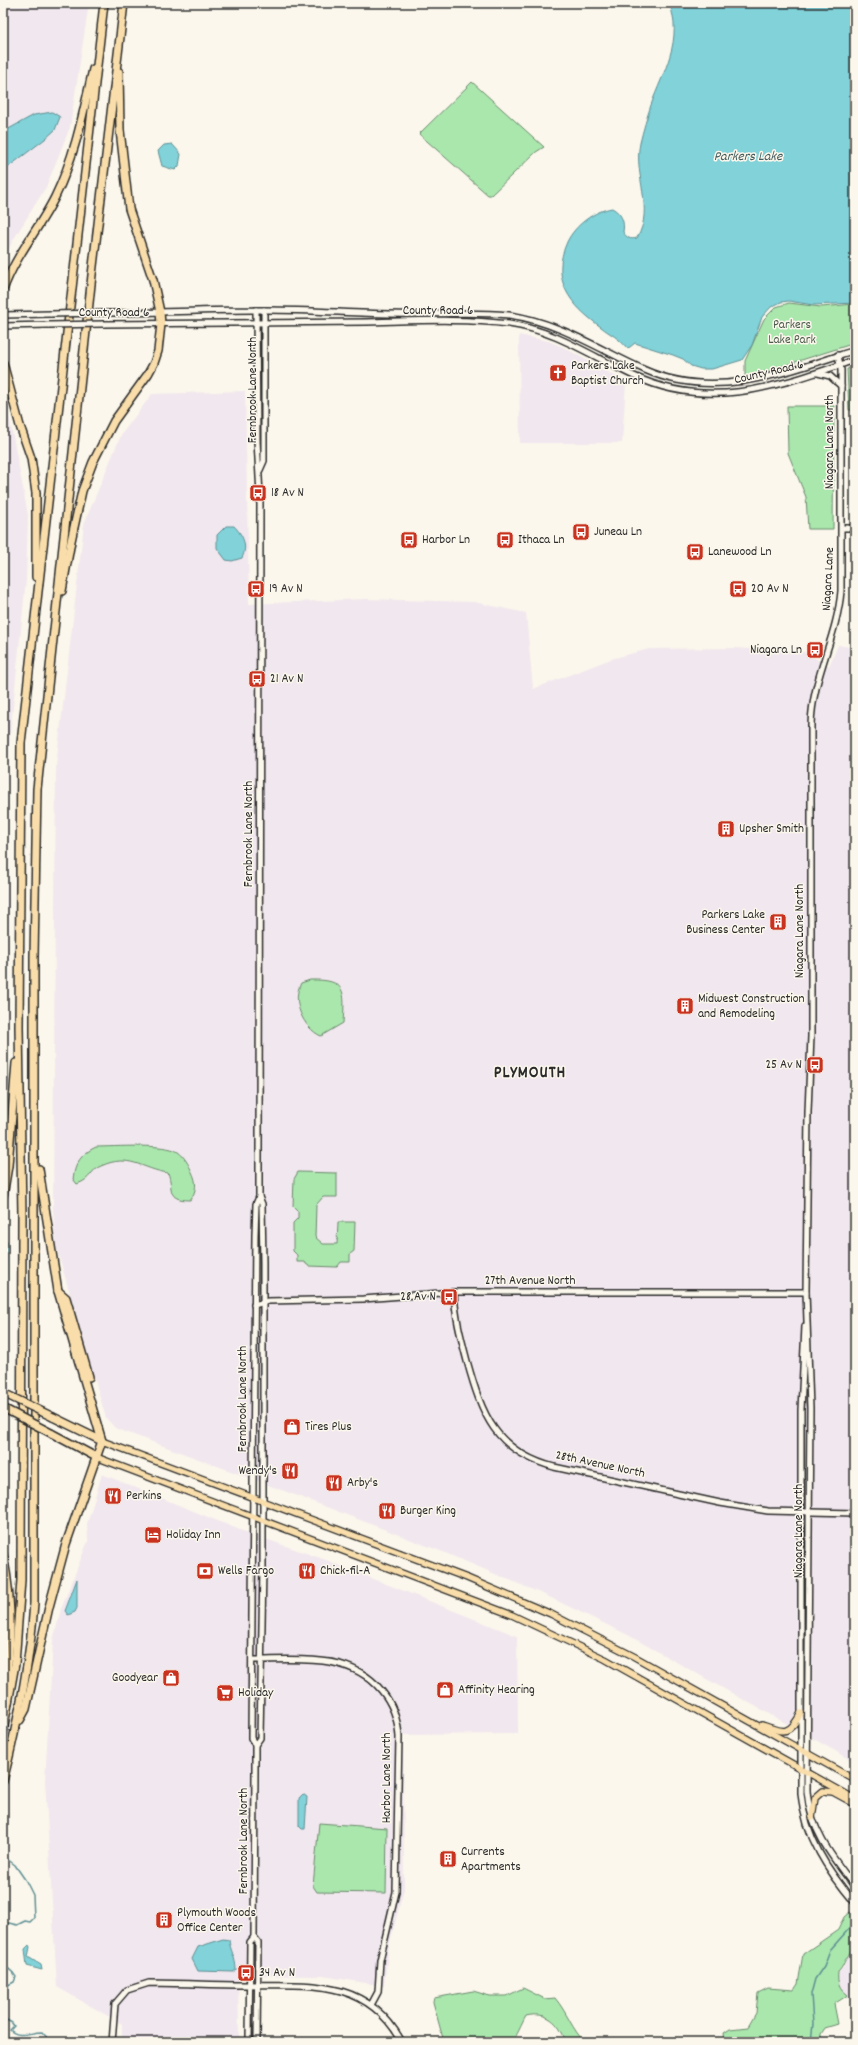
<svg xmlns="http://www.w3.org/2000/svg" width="858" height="2045" font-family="Dekko,sans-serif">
  <rect width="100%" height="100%" fill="#fbf7ec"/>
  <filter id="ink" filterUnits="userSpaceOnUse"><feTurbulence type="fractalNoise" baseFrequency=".025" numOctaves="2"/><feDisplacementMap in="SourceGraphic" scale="8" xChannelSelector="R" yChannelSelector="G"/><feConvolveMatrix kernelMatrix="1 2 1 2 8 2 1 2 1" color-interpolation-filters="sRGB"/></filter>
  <g filter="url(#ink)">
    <g fill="#f1e7ee">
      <polygon points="3,3 89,3 70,127 46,187 12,242 3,262"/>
      <polygon points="519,335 548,341 563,347 626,382 622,443 520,443"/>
      <polygon points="245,391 249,604 365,599 474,602 526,613 533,689 611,659 649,649 734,648 804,652 829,666 838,645 855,648 855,1762 628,1635 545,1595 443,1552 303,1498 115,1428 106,1418 56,1246 53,1210 56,766 84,524 121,435 152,394"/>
      <polygon points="3,397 10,421 28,515 26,580 4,795 7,907 6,1066 3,1122"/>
      <polygon points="102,1474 240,1530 326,1560 517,1636 518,1734 403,1735 404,1889 389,1946 384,1986 323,1976 238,1975 239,2042 122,2042 122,2024 57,1987 45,1781 53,1641 61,1609 88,1541 87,1524"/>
      <polygon points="3,1574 9,1609 3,1685"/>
      <polygon points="855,1944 855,2003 840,1988 837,1980 838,1972 844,1967 846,1959"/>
    </g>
    <g fill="#aae7ad" stroke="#6a896c">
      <polygon points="472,82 544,147 536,152 491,195 488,195 419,134"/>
      <polygon points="789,303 821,307 855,304 855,343 745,378 745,361 764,319 776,307"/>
      <polygon points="855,367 855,410 849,410 847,369"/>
      <polygon points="787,406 834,406 833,529 808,529 806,497 788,453"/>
      <path d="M310,980C347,979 345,991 343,1023L321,1036C303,1028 291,1001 301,983Z"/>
      <path d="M96,1147C113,1147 166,1143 178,1152C184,1156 189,1165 192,1172C197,1182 197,1191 190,1200C165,1200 174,1188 168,1173C141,1169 130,1153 101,1166C90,1170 92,1179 77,1184L73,1179C75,1163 81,1154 96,1147Z"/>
      <polygon points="298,1172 337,1173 337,1197 323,1197 316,1205 315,1237 323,1244 337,1244 338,1222 355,1222 354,1251 350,1254 350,1262 341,1262 337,1267 309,1266 306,1264 305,1262 297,1262 297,1255 293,1251 293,1223 298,1218 298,1211 293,1206 294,1179"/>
      <polygon points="319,1823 387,1828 386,1893 317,1892 313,1886"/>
      <path d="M850,1912L855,1914C855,1935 858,1941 846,1959C843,1964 843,1967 838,1972C837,1983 839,1988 848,1995L834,2004L838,2024L825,2028L821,2034V2042H725L724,2033L730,2029L748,2027L756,2013L758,1993L768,1988L794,1990L798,1984L803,1954L838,1930L844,1917Z"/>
      <path d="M523,1988L545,1999L555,1998C567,2012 572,2030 585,2042H566C559,2022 547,2011 526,2016C521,2025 517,2036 512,2042H444L433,2002L434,1998L473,1991L490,1996H507Z"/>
    </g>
    <g fill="#81d2d9" stroke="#5f8f93">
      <path d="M669,3H855V303L813,305L789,301L781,302L771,307L762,317L752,345L742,360L712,369H701L691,366L683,359L673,355L635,343L630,347L627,348C618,337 611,335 601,327C570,305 550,280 567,242C575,225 594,211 612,208C621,213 625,221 623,232C627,238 630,240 637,238C655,208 633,175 640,143C643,130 647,117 651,105C663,72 684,39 669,3Z"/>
      <polygon points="52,112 60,117 55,130 45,139 3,171 3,132 34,115"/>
      <polygon points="172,144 181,154 179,166 175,170 162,166 158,151 164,145"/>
      <path d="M226,526H234C243,535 248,546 242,558L232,561L226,560L217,548V535Z"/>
      <polygon points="7,1241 4,1343 3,1344 3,1249 5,1242"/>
      <polygon points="77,1579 77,1608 75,1612 68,1615 65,1611"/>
      <polygon points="303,1794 307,1797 305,1829 302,1829 299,1826 299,1798"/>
      <path d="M223,1939L229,1940C230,1950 236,1958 236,1970L233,1972L198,1971L192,1959L198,1947Z"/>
      <polygon points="29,1945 30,1947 28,1957 41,1965 42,1970 27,1966 25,1949"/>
    </g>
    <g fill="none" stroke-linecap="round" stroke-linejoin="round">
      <g stroke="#5f8f93" stroke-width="1.5">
        <polyline points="3,1856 15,1865 26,1881 33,1895 34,1918 30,1922 25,1921 17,1925 9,1923 3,1926"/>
        <path d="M3,1963C6,1969 12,1969 16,1977L14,1982L8,1985L3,1998"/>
        <path d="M3,2018L12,2023L14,2026L10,2030C19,2039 30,2032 42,2032L51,2042"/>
        <polyline points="811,2042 813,2024 811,1994 815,1979 824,1966 830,1950 855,1922"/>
      </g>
      <defs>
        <g id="secondary">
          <polyline points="256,310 257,441 260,495 259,1165 259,1197 262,1204 263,1263 263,1568 260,1738 255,1745 255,1772 254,1937 258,1942 257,2042"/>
          <path d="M103,313C154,313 204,310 254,310C299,309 344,313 389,314C429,315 470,311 509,315C559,322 600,350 645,370C715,401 788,372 855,350"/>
          <polyline points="3,315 51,314"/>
          <path d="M103,324C190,324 278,322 366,322C413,321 462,318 509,324C555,330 593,357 634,376C711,412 780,385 855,360"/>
          <polyline points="3,326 49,325"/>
          <path d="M838,355L841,370V591C837,638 812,677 811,725V1036L808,1112L806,1292L810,1408L807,1791C810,1830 832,1857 855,1887"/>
          <polyline points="818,373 830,376 841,386"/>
          <polyline points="260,470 264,461 264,310"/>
          <polyline points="842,528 855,528"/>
          <path d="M454,1292C455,1316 461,1338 467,1361C482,1415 495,1451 554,1467L720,1503L768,1511L855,1513"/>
          <polyline points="254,1305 268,1301 363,1299 454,1292 806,1292"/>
          <path d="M805,1326L801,1410V1794C805,1837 828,1871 855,1903"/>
          <path d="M252,1660C296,1660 350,1652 381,1690C392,1703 398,1719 399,1737L396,1892L380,1960L378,1992L371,2005"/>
          <polyline points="255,1745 251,1738 255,1235 256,1204 259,1197"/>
          <path d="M112,2042L115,2004L127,1990L149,1983C180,1983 212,1985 244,1985C307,1985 367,1977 402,2042"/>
          <polyline points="249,2042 250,1942 254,1937"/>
        </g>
        <g id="primary">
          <polyline points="102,1441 467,1578 551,1614 635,1657 855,1780"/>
          <polyline points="96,1457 512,1615 605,1659 855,1799"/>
          <path d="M762,1725C784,1733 789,1736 801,1713"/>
          <polyline points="812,1817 815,1798 823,1791 833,1792 855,1804"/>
        </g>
        <g id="highway">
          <path d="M3,290C15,256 39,229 55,197C75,156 83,114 93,69"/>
          <polyline points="3,363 20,426 31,458 36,493 36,577"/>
          <polyline points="62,591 71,541 82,491 93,462 114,421 148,374 154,363 158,351 161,324 160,312 153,280 129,209 120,130 119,72"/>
          <polyline points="3,1196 8,1166 16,1063"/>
          <polyline points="58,1291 66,1298 89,1377"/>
          <polyline points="53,1417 102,1441"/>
          <polyline points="51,1433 96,1457"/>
          <path d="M3,1555C14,1609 11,1650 3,1704"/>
          <polyline points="20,1720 26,1709 49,1607 66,1544 102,1441 58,1291 39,1169"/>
          <polyline points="3,1732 15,1664 21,1580 22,1216 19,1027 21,743 104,3"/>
          <path d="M3,1781C18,1722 30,1664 34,1603V957L37,789L92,275L124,3"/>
        </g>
      </defs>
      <use href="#secondary" stroke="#2b2b2b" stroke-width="8"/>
      <use href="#primary" stroke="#2b2b2b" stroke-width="8"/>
      <use href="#highway" stroke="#2b2b2b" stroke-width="10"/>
      <use href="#secondary" stroke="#fbf7ec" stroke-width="5"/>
      <use href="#primary" stroke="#f9deab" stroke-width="5.5"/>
      <use href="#highway" stroke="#f9deab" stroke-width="7"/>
      <defs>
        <g id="secondary-bridge">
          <polyline points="51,314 103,313"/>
          <polyline points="49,325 103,324"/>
        </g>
        <g id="highway-bridge">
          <polyline points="3,1393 53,1417"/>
          <polyline points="3,1408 51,1433"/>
        </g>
      </defs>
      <use href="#secondary-bridge" stroke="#2b2b2b" stroke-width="8" stroke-linecap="butt"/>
      <use href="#highway-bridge" stroke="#2b2b2b" stroke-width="10" stroke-linecap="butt"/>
      <use href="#secondary-bridge" stroke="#fbf7ec" stroke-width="5"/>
      <use href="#highway-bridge" stroke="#f9deab" stroke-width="7"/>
    </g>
  </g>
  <defs>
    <symbol id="church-square" viewBox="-11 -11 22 22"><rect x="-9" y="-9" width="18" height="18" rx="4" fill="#c8321e" stroke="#fbf7ec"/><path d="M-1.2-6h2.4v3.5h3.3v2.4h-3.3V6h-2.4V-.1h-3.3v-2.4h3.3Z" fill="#fff"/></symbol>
    <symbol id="bus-square" viewBox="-11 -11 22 22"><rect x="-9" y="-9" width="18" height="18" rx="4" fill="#c8321e" stroke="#fbf7ec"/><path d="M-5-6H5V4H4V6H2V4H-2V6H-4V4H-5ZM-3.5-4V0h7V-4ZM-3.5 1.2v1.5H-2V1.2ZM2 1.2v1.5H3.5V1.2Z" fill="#fff"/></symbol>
    <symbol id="building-square" viewBox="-11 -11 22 22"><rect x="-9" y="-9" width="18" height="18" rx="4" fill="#c8321e" stroke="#fbf7ec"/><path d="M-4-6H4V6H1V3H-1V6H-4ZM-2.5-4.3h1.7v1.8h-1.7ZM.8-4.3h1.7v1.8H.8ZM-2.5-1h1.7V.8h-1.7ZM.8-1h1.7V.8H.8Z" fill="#fff"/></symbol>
    <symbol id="shop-square" viewBox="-11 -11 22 22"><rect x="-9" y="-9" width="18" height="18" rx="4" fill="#c8321e" stroke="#fbf7ec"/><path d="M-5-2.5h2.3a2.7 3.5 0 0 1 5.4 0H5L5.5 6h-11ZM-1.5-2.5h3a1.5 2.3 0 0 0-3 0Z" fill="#fff"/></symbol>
    <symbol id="restaurant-square" viewBox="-11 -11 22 22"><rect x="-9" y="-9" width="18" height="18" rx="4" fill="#c8321e" stroke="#fbf7ec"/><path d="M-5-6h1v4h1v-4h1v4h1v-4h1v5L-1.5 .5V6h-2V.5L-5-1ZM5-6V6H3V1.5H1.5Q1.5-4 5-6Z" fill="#fff"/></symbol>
    <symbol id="hotel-square" viewBox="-11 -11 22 22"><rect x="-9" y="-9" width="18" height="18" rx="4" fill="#c8321e" stroke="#fbf7ec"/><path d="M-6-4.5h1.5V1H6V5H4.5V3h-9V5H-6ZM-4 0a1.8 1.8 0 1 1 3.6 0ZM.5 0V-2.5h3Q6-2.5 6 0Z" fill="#fff"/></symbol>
    <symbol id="bank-square" viewBox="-11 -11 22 22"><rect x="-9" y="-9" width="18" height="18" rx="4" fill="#c8321e" stroke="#fbf7ec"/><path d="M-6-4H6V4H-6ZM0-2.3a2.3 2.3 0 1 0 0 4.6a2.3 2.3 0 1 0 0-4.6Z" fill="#fff"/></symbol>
    <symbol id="supermarket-square" viewBox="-11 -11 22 22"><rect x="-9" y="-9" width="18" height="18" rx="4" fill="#c8321e" stroke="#fbf7ec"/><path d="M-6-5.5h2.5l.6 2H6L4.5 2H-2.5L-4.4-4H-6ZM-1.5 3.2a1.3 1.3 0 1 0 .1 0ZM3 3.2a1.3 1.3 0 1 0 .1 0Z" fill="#fff"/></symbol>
  </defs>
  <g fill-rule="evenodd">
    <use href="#church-square" x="548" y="363" width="20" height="20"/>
    <use href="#bus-square" x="248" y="483" width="20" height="20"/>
    <use href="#bus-square" x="571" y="522" width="20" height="20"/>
    <use href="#bus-square" x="399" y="530" width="20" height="20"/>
    <use href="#bus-square" x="495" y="530" width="20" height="20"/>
    <use href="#bus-square" x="685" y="542" width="20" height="20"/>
    <use href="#bus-square" x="246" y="579" width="20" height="20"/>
    <use href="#bus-square" x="728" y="579" width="20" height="20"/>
    <use href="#bus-square" x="805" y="640" width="20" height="20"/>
    <use href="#bus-square" x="247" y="669" width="20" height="20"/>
    <use href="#building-square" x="716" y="819" width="20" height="20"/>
    <use href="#building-square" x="768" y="912" width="20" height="20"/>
    <use href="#building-square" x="675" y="996" width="20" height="20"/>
    <use href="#bus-square" x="805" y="1055" width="20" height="20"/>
    <use href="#bus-square" x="439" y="1287" width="20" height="20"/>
    <use href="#shop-square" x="282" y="1417" width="20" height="20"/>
    <use href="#restaurant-square" x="280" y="1461" width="20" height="20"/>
    <use href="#restaurant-square" x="324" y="1473" width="20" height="20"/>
    <use href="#restaurant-square" x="103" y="1486" width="20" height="20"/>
    <use href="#restaurant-square" x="377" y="1501" width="20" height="20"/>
    <use href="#hotel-square" x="143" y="1525" width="20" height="20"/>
    <use href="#bank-square" x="195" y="1561" width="20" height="20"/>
    <use href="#restaurant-square" x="297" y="1561" width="20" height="20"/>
    <use href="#shop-square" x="161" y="1668" width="20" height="20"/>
    <use href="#shop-square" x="435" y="1680" width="20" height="20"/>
    <use href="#supermarket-square" x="215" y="1683" width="20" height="20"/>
    <use href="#building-square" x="438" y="1849" width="20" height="20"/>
    <use href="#building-square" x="154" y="1910" width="20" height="20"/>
    <use href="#bus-square" x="236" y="1963" width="20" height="20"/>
  </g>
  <g text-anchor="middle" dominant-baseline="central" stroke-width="3" stroke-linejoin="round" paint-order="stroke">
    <g font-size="13" fill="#2b2b2b" stroke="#fbf7ec">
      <text x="438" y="311">County Road 6</text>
      <text x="114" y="313">County Road 6</text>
      <text transform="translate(769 373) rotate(-13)">County Road 6</text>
      <text transform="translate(253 390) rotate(-90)">Fernbrook Lane North</text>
      <text transform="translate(830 442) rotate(-90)">Niagara Lane North</text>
      <text transform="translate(829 579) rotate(-87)">Niagara Lane</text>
      <text transform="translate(249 834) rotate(-90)">Fernbrook Lane North</text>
      <text transform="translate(800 931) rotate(-90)">Niagara Lane North</text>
      <text x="530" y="1281">27th Avenue North</text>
      <text transform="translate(243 1399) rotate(-90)">Fernbrook Lane North</text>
      <text transform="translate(600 1465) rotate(12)">28th Avenue North</text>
      <text transform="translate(799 1531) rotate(-90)">Niagara Lane North</text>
      <text transform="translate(387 1778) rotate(-90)">Harbor Lane North</text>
      <text transform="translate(244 1841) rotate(-90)">Fernbrook Lane North</text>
    </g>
    <g font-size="13" fill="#4b5a4c" stroke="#fbf7ec">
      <text x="792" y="325">Parkers<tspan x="792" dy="15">Lake Park</tspan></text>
    </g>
    <g font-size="13" fill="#2b2b2b" stroke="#fbf7ec" text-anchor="start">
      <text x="571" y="366">Parkers Lake<tspan x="571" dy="15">Baptist Church</tspan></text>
      <text x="271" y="493">18 Av N</text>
      <text x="594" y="532">Juneau Ln</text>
      <text x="422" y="540">Harbor Ln</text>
      <text x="518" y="540">Ithaca Ln</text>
      <text x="708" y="552">Lanewood Ln</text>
      <text x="269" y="589">19 Av N</text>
      <text x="751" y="589">20 Av N</text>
      <text x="802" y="650" text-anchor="end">Niagara Ln</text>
      <text x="270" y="679">21 Av N</text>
      <text x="739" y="829">Upsher Smith</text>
      <text x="765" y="915" text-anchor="end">Parkers Lake<tspan x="765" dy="15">Business Center</tspan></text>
      <text x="698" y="999">Midwest Construction<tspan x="698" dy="15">and Remodeling</tspan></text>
      <text x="802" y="1065" text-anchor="end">25 Av N</text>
      <text x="436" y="1297" text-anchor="end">28 Av N</text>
      <text x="305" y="1427">Tires Plus</text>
      <text x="277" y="1471" text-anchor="end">Wendy's</text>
      <text x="347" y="1483">Arby's</text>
      <text x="126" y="1496">Perkins</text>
      <text x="400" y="1511">Burger King</text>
      <text x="166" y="1535">Holiday Inn</text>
      <text x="218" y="1571">Wells Fargo</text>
      <text x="320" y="1571">Chick-fil-A</text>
      <text x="158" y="1678" text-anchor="end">Goodyear</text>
      <text x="458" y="1690">Affinity Hearing</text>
      <text x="238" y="1693">Holiday</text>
      <text x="461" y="1852">Currents<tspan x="461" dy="15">Apartments</tspan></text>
      <text x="177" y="1913">Plymouth Woods<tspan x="177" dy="15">Office Center</tspan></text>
      <text x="259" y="1973">34 Av N</text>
    </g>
    <g font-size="14" font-style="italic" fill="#455d5f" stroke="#fbf7ec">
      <text x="748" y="157">Parkers Lake</text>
    </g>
    <g font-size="17" font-weight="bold" letter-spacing="1" fill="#2b2b2b" stroke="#fbf7ec">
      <text x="530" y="1074">PLYMOUTH</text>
    </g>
  </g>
  <rect width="858" height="2045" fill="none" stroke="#fbf7ec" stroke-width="16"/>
  <rect x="8" y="8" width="842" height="2029" fill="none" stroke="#2b2b2b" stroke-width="1.5" filter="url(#ink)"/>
</svg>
